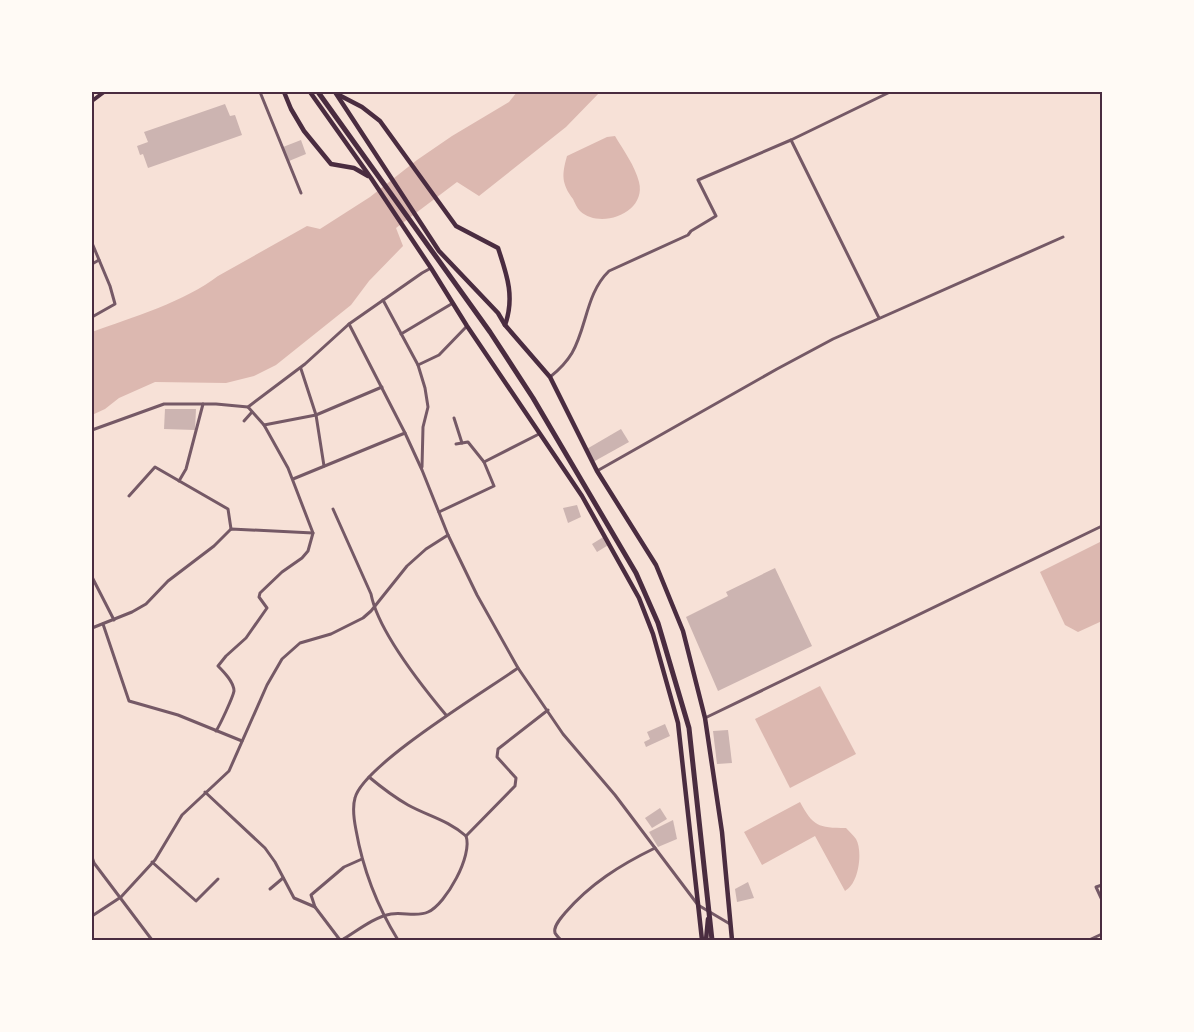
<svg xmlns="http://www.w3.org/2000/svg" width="1194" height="1032" font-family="'Public Sans',sans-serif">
  <rect width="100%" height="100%" fill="#f7e1d7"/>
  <g fill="#dcb8b0">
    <path d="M517,92H600L566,127L479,196L457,182L396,228L403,246L369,281L351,305L276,365L254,376L226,383L155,382L119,398L105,409L92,415V332C131,318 186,301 218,276L307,226L320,229L370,197L417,160L452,136L509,102Z"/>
    <path d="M615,136C624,151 635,166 639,182C647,213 600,230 580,211C577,208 575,203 573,199C561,183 562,174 567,156L607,137Z"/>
    <polygon points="1102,541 1102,621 1078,632 1065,625 1040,572"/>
    <polygon points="820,686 856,754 790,788 755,719"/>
    <path d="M800,802C813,826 818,828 846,828C849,831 853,835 856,839C863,851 859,884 845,891L815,836L762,865L744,832Z"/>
  </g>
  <g fill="#ccb4b1">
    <polygon points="225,104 230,116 235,115 242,135 148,168 143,154 140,155 137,146 148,142 144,132"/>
    <polygon points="301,140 306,154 289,161 283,147"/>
    <polygon points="165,409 196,409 195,430 164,429"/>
    <polygon points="621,429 629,442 593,462 585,450"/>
    <polygon points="577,505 581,517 568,523 563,508"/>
    <polygon points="605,536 610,544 597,552 592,544"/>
    <polygon points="775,568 812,646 718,691 686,617 728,596 726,592"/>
    <polygon points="665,724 670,736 646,747 644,742 650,739 647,732"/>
    <polygon points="728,730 732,763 717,764 713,731"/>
    <polygon points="660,808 667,819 652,828 645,818"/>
    <polygon points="673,820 677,839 658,847 649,832"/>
    <polygon points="748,882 754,898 737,902 735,889"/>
  </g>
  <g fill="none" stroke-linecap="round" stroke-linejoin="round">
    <g stroke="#755966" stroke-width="3">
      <polyline points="260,92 301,193"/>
      <polyline points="92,243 110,286 115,304 92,317"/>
      <polyline points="92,264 99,260"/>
      <polyline points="383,300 418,365 425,388 428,407 423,427 422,467"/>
      <polyline points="879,318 791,140 890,92"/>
      <polyline points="349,324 405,433 422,470 448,535 477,595 518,668 563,734 615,795 698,905 730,924"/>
      <polyline points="401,334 453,303"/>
      <polyline points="418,365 439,355 467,326"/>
      <polyline points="301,369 316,415 324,466"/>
      <path d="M550,377C559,370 566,363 572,353C587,327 586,293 609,271L688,235L691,231L716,216L698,180L791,140"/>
      <polyline points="454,418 462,443"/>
      <polyline points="244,421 252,412"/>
      <polyline points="264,425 316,415 382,387"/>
      <polyline points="92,430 164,404 216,404 248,407 305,364 349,324 422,273 431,268"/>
      <polyline points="456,444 468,442 484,462"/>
      <polyline points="597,471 777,369 833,339 1063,237"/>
      <polyline points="293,479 405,433"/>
      <polyline points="179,481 186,469 203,404"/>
      <polyline points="129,496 155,467 228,509 231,529"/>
      <path d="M333,509L371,594C378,631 421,685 446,715"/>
      <polyline points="439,512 494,486 484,462 539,434"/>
      <polyline points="92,577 114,620"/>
      <polyline points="103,624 129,701 178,715 242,741"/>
      <polyline points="92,628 132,612 146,604 168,581 214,546 231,529 313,533"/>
      <polyline points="705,718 1102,526"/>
      <path d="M216,731C220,725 233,697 234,691C234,682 224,672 218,666L226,656L246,638L267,608L259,597L260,593L282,572L302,558L308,551L313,533L288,468L264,425L248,407"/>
      <path d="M369,777C381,787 394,797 408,805C428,816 448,820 466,836L515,786L516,778L497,757L498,749L548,710"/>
      <polyline points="205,792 265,848 275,862 294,898 315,907"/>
      <polyline points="92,857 94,863 152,940"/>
      <polyline points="152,862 196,901 218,879"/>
      <polyline points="1102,885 1096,887 1102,900"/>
      <polyline points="270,889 283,878"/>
      <polyline points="92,916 121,897 155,860 182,815 229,771 267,685 282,659 300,643 331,634 363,618 371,611 407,566 426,549 448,535"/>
      <polyline points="340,940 315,907 311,895 344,867 362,859"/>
      <path d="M342,940C357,931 374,917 391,914C403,912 418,917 428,912C446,904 473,855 466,836"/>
      <path d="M398,940C377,906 363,870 356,830C354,820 352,808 355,798C363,765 487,690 518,668"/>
      <path d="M561,940C560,939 556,935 555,933C553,926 561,918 565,913C590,884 620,865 655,848"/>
      <polyline points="1089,940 1102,934"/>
    </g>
    <polyline stroke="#4a2c40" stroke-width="4" points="92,101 104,92"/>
    <g stroke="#4a2c40" stroke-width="4.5">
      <polyline points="284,92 291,109 304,131 331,164 354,168 368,176"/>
      <polyline points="310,92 371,178 431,268 467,326 582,496 639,598 653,634 678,723 702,940"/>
      <polyline points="335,92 439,251 498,313 505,325 550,377 597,471 656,565 683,631 705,718 722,832 732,940"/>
      <path d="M337,94L362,107L380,121L456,226L498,248C507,275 515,297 505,325"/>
      <polyline points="706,940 708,919"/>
    </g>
    <polyline stroke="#4a2c40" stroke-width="5" points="318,92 490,332 533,398 636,573 658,623 689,728 712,940"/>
  </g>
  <rect width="1194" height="1032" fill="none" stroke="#fffaf5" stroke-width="186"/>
  <rect x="93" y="93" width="1008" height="846" fill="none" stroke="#4a2c40" stroke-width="2"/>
</svg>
